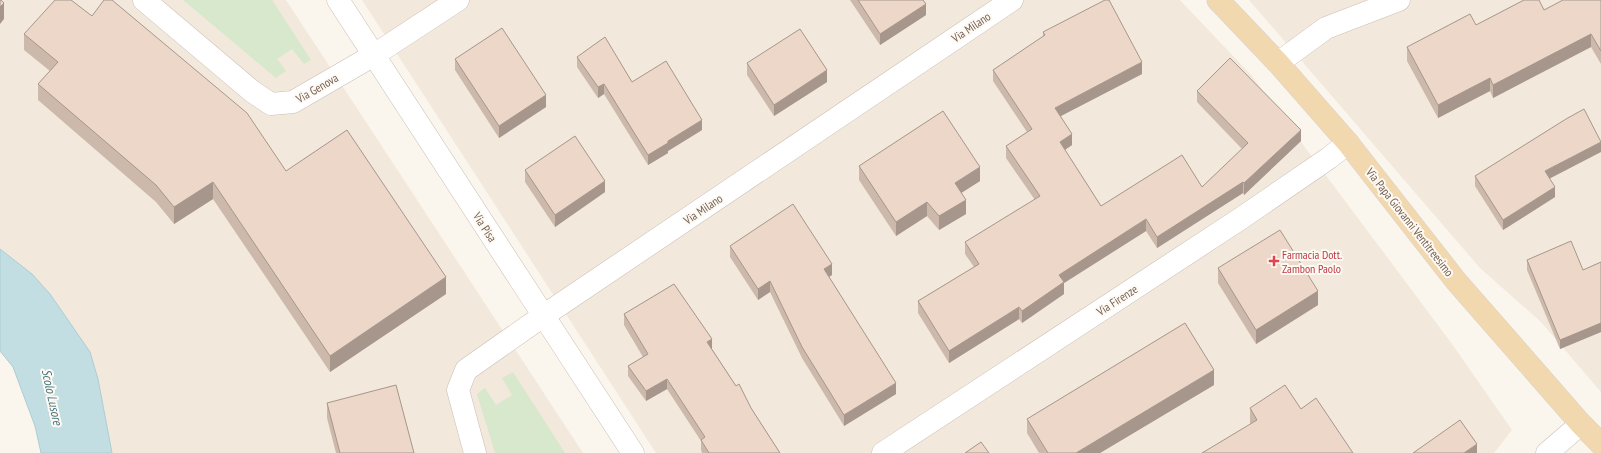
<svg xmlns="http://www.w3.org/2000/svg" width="1601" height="453" font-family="'PT Sans Narrow',sans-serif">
  <rect width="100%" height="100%" fill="#fbf6ed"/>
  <g fill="#f2e8dc">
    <polygon points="0,0 286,0 583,453 112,453 98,379 90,352 32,274 0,249"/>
    <polygon points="362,0 1180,0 1251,75 1452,344 1512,430 1494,453 656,453"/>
    <polygon points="1249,0 1601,0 1601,392 1541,322 1480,268"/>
  </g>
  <g fill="#d7e8cc">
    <polygon points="183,0 272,0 311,60 304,64 292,49 277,59 286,71 276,78"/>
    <polygon points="513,372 565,453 495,453 477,394 485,388 496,405 512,395 502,378"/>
  </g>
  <polygon fill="#c3dee3" stroke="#abcdd3" points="0,249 32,274 50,294 90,352 98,379 112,453 41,453 35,426 13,367 0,351"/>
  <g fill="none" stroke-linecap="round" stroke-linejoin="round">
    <defs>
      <g id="minor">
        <polyline points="144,0 253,92 271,104 293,102 374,55 458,0"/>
        <polyline points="338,0 633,453"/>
        <polyline points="1278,63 1326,28 1399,0"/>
        <polyline points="475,453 458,390 466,370 543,316 1012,0"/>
        <polyline points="883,453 1240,219 1329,158 1348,143"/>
        <polyline points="1547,453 1581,424"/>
      </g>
      <polyline id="major" points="1218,0 1278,63 1348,143 1456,281 1581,424 1601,444"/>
    </defs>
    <use href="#minor" stroke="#ccbeb4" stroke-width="23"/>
    <use href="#major" stroke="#d8d2cf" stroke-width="23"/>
    <use href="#minor" stroke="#fff" stroke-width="22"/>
    <use href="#major" stroke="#f1d8ae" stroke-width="22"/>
  </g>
  <g fill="#ccb9ac">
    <polygon points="850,0 923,0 926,15 880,45"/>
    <polygon points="1601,0 1601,64 1591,47 1493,98 1490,91 1438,118 1407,61 1407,47 1544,10"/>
    <polygon points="1043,32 1142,74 1061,116 1072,145 1065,150 1101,206 1202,187 1242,149 1197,102 1197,91 1301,141 1244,195 1243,193 1157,248 1146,231 1064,283 1064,294 1022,323 1019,319 949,363 918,313 918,301 974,267 965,254 965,242 1035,200 1006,158 1006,146 1027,132 993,81 993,70 1043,37"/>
    <polygon points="24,34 286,171 446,294 330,372 213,199 174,224 156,202 38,100 38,84 50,71 24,50"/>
    <polygon points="577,57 702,130 668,151 668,153 648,165 604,94 598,98 577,67"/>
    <polygon points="455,59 546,107 499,138 455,70"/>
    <polygon points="747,63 827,82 774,116 747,75"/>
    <polygon points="859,166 980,181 961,193 966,214 939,230 927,216 896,236 859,180"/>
    <polygon points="525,170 605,192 555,227 525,182"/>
    <polygon points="1475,176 1550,178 1555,197 1503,230 1475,186"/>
    <polygon points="730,246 832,275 829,277 896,394 844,426 802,358 770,292 758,300 730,257"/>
    <polygon points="1527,260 1583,270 1601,262 1601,332 1560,349 1527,270"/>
    <polygon points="1218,268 1318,305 1256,344 1218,283"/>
    <polygon points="624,314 712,349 736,386 751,408 780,453 702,453 701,450 701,441 667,389 646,401 628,376 628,366 643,357 624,325"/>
    <polygon points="1214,385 1100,453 1039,453 1027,433 1027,419"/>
    <polygon points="327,403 414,453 336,453 327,418"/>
    <polygon points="1250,408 1301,409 1250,424"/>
  </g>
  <g fill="#a6968c">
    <polygon points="4,3 4,19 0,24 0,7"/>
    <polygon points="926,4 926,15 880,45 880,34"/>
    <polygon points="1591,34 1591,47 1493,98 1493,85"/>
    <polygon points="1142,62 1142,74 1055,119 1055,108"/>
    <polygon points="827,70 827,82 774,116 774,105"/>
    <polygon points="1490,78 1490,91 1438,118 1438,105"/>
    <polygon points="604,84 604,94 598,98 598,87"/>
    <polygon points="546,95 546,107 499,138 499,126"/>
    <polygon points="702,120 702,130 668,151 668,153 648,165 648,155 668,141"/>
    <polygon points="1301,130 1301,141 1244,195 1244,183"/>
    <polygon points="1072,134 1072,145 1060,153 1060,142"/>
    <polygon points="1601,142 1601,152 1545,181 1545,171"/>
    <polygon points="980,167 980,181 955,197 955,183"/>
    <polygon points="605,181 605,192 555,227 555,215"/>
    <polygon points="213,182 213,199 174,224 174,207"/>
    <polygon points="1243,182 1243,193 1157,248 1157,237"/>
    <polygon points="1555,187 1555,197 1503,230 1503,220"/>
    <polygon points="966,200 966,214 939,230 939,216"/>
    <polygon points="927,202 927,216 896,236 896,222"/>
    <polygon points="1146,219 1146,231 1064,283 1064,294 1022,323 1022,311 1059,275"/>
    <polygon points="832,264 832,275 824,280 824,269"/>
    <polygon points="446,277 446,294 330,372 330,356"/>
    <polygon points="770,281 770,292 758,300 758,289"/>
    <polygon points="1318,291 1318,305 1256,344 1256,330"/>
    <polygon points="1019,307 1019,319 949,363 949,351"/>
    <polygon points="1601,323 1601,332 1560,349 1560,340"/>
    <polygon points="712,339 712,350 707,342"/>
    <polygon points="1214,370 1214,385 1100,453 1076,453"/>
    <polygon points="667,379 667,389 646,401 646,391"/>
    <polygon points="896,383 896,394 844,426 844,415"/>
    <polygon points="1477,444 1477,453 1464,453"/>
  </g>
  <g fill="#edd7c8" stroke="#a6968c">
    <polygon points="0,0 1,0 4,3 0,7"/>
    <polygon points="55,0 71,0 92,16 104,0 112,0 247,113 286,171 347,130 446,277 330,356 213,182 174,207 156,185 38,84 58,62 24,34"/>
    <polygon points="858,0 923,0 926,4 880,34"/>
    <polygon points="1105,0 1109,0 1142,62 1055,108 1072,134 1060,142 1101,206 1182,155 1202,187 1248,143 1197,91 1230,58 1301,130 1244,183 1243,182 1157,237 1146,219 1059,275 1064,282 1022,311 1019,307 949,351 918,301 979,264 965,242 1040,196 1006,146 1032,129 993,70 1045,35 1043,32"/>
    <polygon points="1524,0 1539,0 1544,10 1563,0 1601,0 1601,51 1591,34 1493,85 1490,78 1438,105 1407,47 1470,14 1476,25"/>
    <polygon points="502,28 546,95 499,126 455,59"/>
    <polygon points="800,29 827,70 774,105 747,63"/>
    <polygon points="605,37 632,82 666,61 702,120 668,141 668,143 648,155 604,84 598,87 577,57"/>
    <polygon points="1584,109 1601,142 1545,171 1555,187 1503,220 1475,176 1566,119"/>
    <polygon points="943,111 980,167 955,183 966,200 939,216 927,202 896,222 859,166"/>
    <polygon points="575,136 605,181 555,215 525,170"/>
    <polygon points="793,204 832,264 824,269 896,383 844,415 802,347 770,281 758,289 730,246"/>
    <polygon points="1280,230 1318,291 1256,330 1218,268"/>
    <polygon points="1571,241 1583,270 1601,262 1601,323 1560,340 1527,260"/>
    <polygon points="674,284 712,339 707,342 736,386 739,384 751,408 780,453 709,453 701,440 705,437 667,379 646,391 628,366 648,354 624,314"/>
    <polygon points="1185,323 1214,370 1076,453 1048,453 1027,419"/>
    <polygon points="396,385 414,453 340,453 327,403"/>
    <polygon points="1285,385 1301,409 1316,398 1353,453 1202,453 1257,420 1250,408"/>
    <polygon points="1460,420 1477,444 1464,453 1413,453"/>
    <polygon points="981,442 989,453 965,453"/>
  </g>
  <path fill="#e0444e" stroke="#fdfaf4" stroke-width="1.5" d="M1272 255h4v4h4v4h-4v4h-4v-4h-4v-4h4z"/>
  <g text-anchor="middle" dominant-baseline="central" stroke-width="4" stroke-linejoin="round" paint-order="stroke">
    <g font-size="12" fill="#745e52" stroke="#fdfaf4">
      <text transform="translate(971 27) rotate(-34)">Via Milano</text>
      <text transform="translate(317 88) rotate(-30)">Via Genova</text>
      <text transform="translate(703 209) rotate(-34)">Via Milano</text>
      <text transform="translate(1410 222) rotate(52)">Via Papa Giovanni Ventitreesimo</text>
      <text transform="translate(485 227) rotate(57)">Via Pisa</text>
      <text transform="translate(1117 300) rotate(-33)">Via Firenze</text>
    </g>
    <g font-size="12" fill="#be3a42" stroke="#fdfaf4" text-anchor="start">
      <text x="1282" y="254">Farmacia Dott.<tspan x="1282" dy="14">Zambon Paolo</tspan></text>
    </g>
    <g font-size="13" font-style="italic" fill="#4b757e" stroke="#fdfaf4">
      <text transform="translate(52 397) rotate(78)">Scolo Lusore</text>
    </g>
  </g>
</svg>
